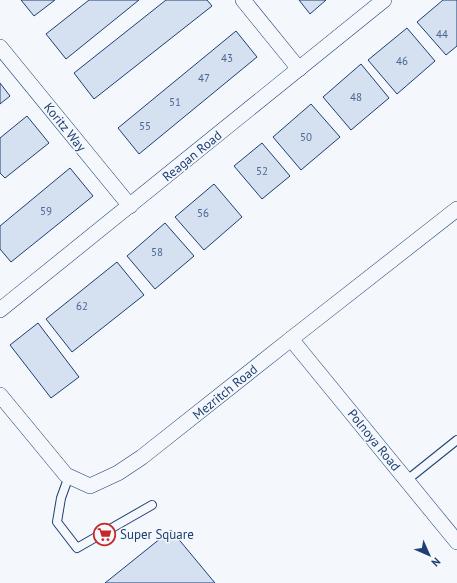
<svg xmlns="http://www.w3.org/2000/svg" width="457" height="583" font-family="'PT Sans',sans-serif">
  <rect width="100%" height="100%" fill="#f4f7fb"/>
  <g fill="#d5e0f0" stroke="#1d3f73">
    <polygon points="21,0 55,0 34,16"/>
    <polygon points="89,0 139,0 66,59 46,34"/>
    <polygon points="166,0 207,0 212,6 94,99 74,73"/>
    <polygon points="299,0 326,0 310,14"/>
    <polygon points="443,0 457,0 457,46 446,55 417,22"/>
    <polygon points="407,28 435,61 397,94 368,60"/>
    <polygon points="236,31 257,57 139,154 118,128"/>
    <polygon points="361,64 389,98 351,130 323,97"/>
    <polygon points="0,83 10,96 0,104"/>
    <polygon points="311,104 340,137 301,170 273,137"/>
    <polygon points="27,116 49,143 5,178 0,173 0,138"/>
    <polygon points="262,143 290,176 262,199 234,166"/>
    <polygon points="70,168 93,196 11,262 0,249 0,226"/>
    <polygon points="214,184 242,217 204,250 175,217"/>
    <polygon points="165,223 194,256 155,289 127,256"/>
    <polygon points="117,262 144,295 72,352 46,319"/>
    <polygon points="38,323 79,377 51,398 10,345"/>
    <polygon points="171,530 215,583 105,583"/>
  </g>
  <g fill="none" stroke-linecap="round" stroke-linejoin="round">
    <defs>
      <g id="lane">
        <polyline points="69,476 61,498 57,522 77,548 152,505"/>
        <polyline points="407,480 457,440"/>
      </g>
      <g id="street">
        <polyline points="243,0 299,69"/>
        <polyline points="0,47 130,206"/>
        <polyline points="0,310 384,0"/>
        <polyline points="291,339 457,542"/>
        <polyline points="0,395 66,475 90,486 118,473 142,457 291,339 457,209"/>
      </g>
    </defs>
    <use href="#lane" stroke="#1d3f73" stroke-width="10"/>
    <use href="#street" stroke="#1d3f73" stroke-width="16"/>
    <use href="#lane" stroke="#f4f7fb" stroke-width="8"/>
    <use href="#street" stroke="#f4f7fb" stroke-width="15"/>
  </g>
  <defs>
    <symbol id="supermarket-ring" viewBox="-11 -11 22 22"><circle r="9.5" fill="#f4f7fb" stroke="#c62828" stroke-width="1.5"/><path d="M-6-5.5h2.5l.6 2H6L4.5 2H-2.5L-4.4-4H-6ZM-1.5 3.2a1.3 1.3 0 1 0 .1 0ZM3 3.2a1.3 1.3 0 1 0 .1 0Z" fill="#c62828"/></symbol>
  </defs>
  <g fill-rule="evenodd">
    <use href="#supermarket-ring" x="92" y="522" width="25" height="25"/>
  </g>
  <g text-anchor="middle" dominant-baseline="central" stroke-width="3" stroke-linejoin="round" paint-order="stroke">
    <g font-size="11" fill="#4b6792">
      <text x="442" y="34">44</text>
      <text x="227" y="58">43</text>
      <text x="402" y="61">46</text>
      <text x="204" y="78">47</text>
      <text x="356" y="97">48</text>
      <text x="175" y="102">51</text>
      <text x="145" y="126">55</text>
      <text x="306" y="137">50</text>
      <text x="262" y="171">52</text>
      <text x="46" y="211">59</text>
      <text x="203" y="213">56</text>
      <text x="157" y="252">58</text>
      <text x="82" y="306">62</text>
    </g>
    <g font-size="13" fill="#1d3f73" stroke="#f4f7fb">
      <text transform="translate(65 127) rotate(51)">Koritz Way</text>
      <text transform="translate(192 156) rotate(-39)">Reagan Road</text>
      <text transform="translate(225 392) rotate(-39)">Mezritch Road</text>
      <text transform="translate(374 440) rotate(51)">Polnoya Road</text>
    </g>
    <g font-size="13" fill="#1d3f73" stroke="#f4f7fb" text-anchor="start">
      <text x="120" y="534">Super Square</text>
    </g>
  </g>
  <g transform="translate(429 555) rotate(135)" stroke="#f4f7fb" stroke-width="3" paint-order="stroke">
  <path d="M0-3L7 15L0 10L-7 15Z" fill="#1d3f73"/>
  <text y="-6" font-size="11" font-weight="bold" text-anchor="middle" fill="#1d3f73">N</text>
  </g>
</svg>
